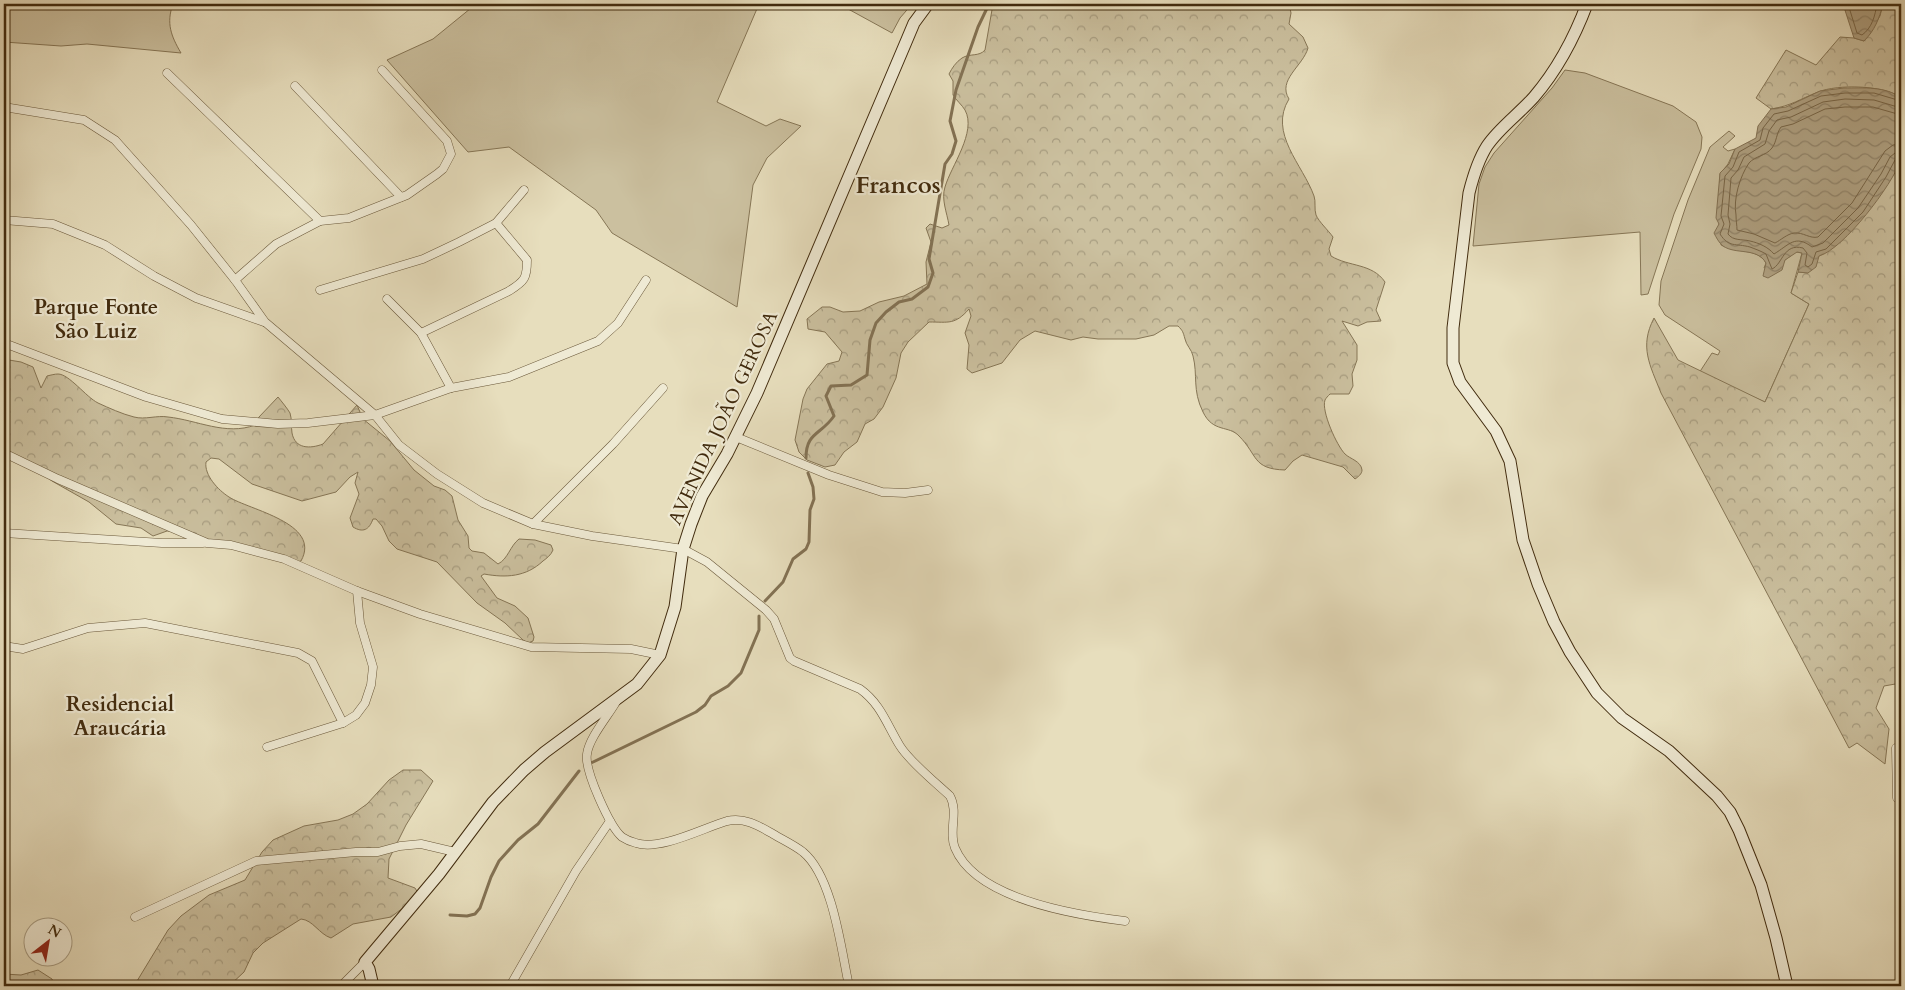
<svg xmlns="http://www.w3.org/2000/svg" width="1905" height="990" font-family="Cardo,serif">
  <defs>
    <pattern id="forest-crowns" width="20" height="18" patternUnits="userSpaceOnUse" patternTransform="scale(1.25)"><rect width="20" height="18" fill="#cbc09f"/><path d="M2 6a3 3 0 1 1 6 0M12 15a3 3 0 1 1 6 0" fill="none" stroke="#a69c80"/></pattern>
    <pattern id="water-waves" width="16" height="10" patternUnits="userSpaceOnUse" patternTransform="scale(1.25)"><rect width="16" height="10" fill="#afa182"/><path d="M0 5q4-4 8 0t8 0" fill="none" stroke="#908369"/></pattern>
  </defs>
  <rect width="100%" height="100%" fill="#e7debd"/>
  <filter id="stains"><feTurbulence type="fractalNoise" baseFrequency=".004" numOctaves="4"/><feColorMatrix values="0 0 0 0 .2 0 0 0 0 .09 0 0 0 0 .02 0 0 0 .5 -.17"/></filter>
  <radialGradient id="worn" r=".72"><stop offset=".6" stop-color="#630" stop-opacity="0"/><stop offset="1" stop-color="#630" stop-opacity=".3"/></radialGradient>
  <g fill="#cbc09f" stroke="#867656">
    <path d="M4,4H173C166,23 171,36 181,53L87,44L61,46L4,42Z"/>
    <polygon points="476,4 759,4 717,102 766,126 780,119 801,126 767,158 753,185 737,307 612,233 596,210 509,147 468,152 387,60 433,39"/>
    <polygon points="839,4 912,4 900,18 892,33"/>
    <polygon points="1565,70 1585,73 1673,106 1696,122 1702,137 1701,149 1674,214 1648,294 1641,295 1640,232 1473,246 1479,184 1485,167 1494,153 1552,88"/>
    <path d="M1729,131L1735,136L1723,147L1728,151L1735,149L1728,164L1720,174L1719,224L1721,245C1735,253 1758,248 1766,263L1764,268L1785,260L1796,252L1802,253L1791,293L1809,304L1765,402L1699,373L1712,353L1718,355L1720,351L1665,315L1659,305L1661,281L1688,200L1710,147Z"/>
  </g>
  <g fill="url(#forest-crowns)" stroke="#867656">
    <path d="M993,4H1289L1291,13L1289,24L1303,37L1308,48C1303,66 1277,80 1289,99C1268,133 1303,165 1314,196C1316,201 1314,209 1316,215C1319,222 1328,230 1333,237L1329,249L1331,256C1349,267 1372,263 1385,282L1376,310L1381,321L1367,322L1358,326L1342,321L1357,345V360L1352,374L1353,386L1349,394H1330C1328,396 1326,398 1325,400C1321,411 1337,446 1345,454C1350,459 1361,461 1362,470C1362,474 1358,477 1355,479L1343,467L1302,455L1293,461L1285,470C1252,469 1258,455 1239,436C1229,425 1213,433 1203,412C1192,390 1198,375 1193,356C1192,350 1186,345 1185,339C1183,332 1183,331 1178,326H1169L1154,335L1136,339H1098L1083,337L1071,340L1035,331L1020,340L1002,363L972,373L967,369L969,345L965,333L971,316L969,309C955,325 949,322 929,322L908,342L901,353L896,378L883,407L874,419L865,424L857,442L844,452L835,465L825,467L807,460L799,452L795,440L803,399L807,389L827,364L839,361L842,352L825,332L808,329L807,319L822,307H830L843,312L860,311L879,302L904,296L927,284L926,262L931,242L926,228L930,224L942,228L949,225C947,213 941,199 945,187C951,166 977,132 965,110C962,105 956,100 953,95V81L949,74C952,68 956,62 962,58C970,53 979,57 985,50Z"/>
    <path d="M1883,4H1901V98C1885,85 1838,84 1818,92C1800,99 1791,106 1771,109L1756,98L1786,50L1816,65L1840,37L1854,38L1864,41L1880,16Z"/>
    <path d="M1901,159V683L1884,686L1876,708L1889,729L1885,764L1857,743L1849,748L1661,393C1650,365 1639,347 1654,318L1678,360L1765,402L1809,304L1791,293L1798,272L1808,273L1819,256L1891,179Z"/>
    <path d="M9,360L21,362L33,367L41,388L47,376C51,375 55,374 58,374C69,374 86,397 98,403C109,408 122,414 134,417C145,420 157,415 168,417C197,420 226,436 255,425L259,417L278,397C282,402 287,408 290,413C292,419 291,427 292,433C295,449 310,449 323,444L357,405L363,419L390,441L414,470L434,486L445,490L452,496L458,520L468,536L469,548L472,551L484,553L498,564C508,559 510,546 519,539L535,540L551,545L553,550C551,555 547,558 543,561C526,577 506,578 484,574L481,576L497,598L515,606L528,618L534,637L533,641L528,643L523,640L505,623L477,603L437,562L397,549L389,541L382,526L376,519H373C369,530 363,533 353,527L350,518L359,494L355,483L358,472L350,477L336,492L302,501L252,484L219,459L211,458L206,462C204,475 218,490 229,497C249,510 322,523 301,561L291,563L178,531H167L153,536L141,528L116,524L89,502L52,481L41,473L4,454V361Z"/>
    <path d="M403,770H421L433,781L406,825L389,859L388,878L415,888L418,893L416,898L391,917L353,924L331,938C319,934 313,920 301,919L263,943L253,953L244,972L229,986H212L204,980L205,986H134L168,930L181,916L209,895L245,880L262,852L273,840L304,826L338,820L353,814L367,804L389,780Z"/>
    <polygon points="38,970 52,979 55,986 4,986 4,974 21,975"/>
  </g>
  <g fill="url(#water-waves)" stroke="#837254">
    <path d="M1843,4H1883C1879,19 1875,30 1864,41L1854,38Z"/>
    <path d="M1844,88C1863,88 1886,86 1901,98C1901,111 1904,150 1901,160C1892,185 1844,249 1819,256L1816,267L1808,273L1798,272L1802,253L1797,252L1785,260L1782,270L1768,278L1763,276L1766,263C1757,247 1736,255 1723,246C1719,243 1716,237 1714,233L1719,224L1716,218L1720,173L1729,164L1735,149L1756,138L1758,126L1771,109L1786,107L1820,91Z"/>
  </g>
  <g fill="none" stroke-linecap="round" stroke-linejoin="round">
    <g stroke="#786648" stroke-width="1">
      <path d="M1848,4L1857,33L1862,35C1872,28 1875,16 1877,4"/>
      <path d="M1901,101L1874,93H1845L1821,96L1788,111L1774,114L1763,128L1760,140L1739,152L1733,167L1725,176L1721,216L1724,224L1720,234C1729,248 1735,243 1750,247C1755,249 1761,251 1766,254L1772,269C1783,264 1783,243 1803,248L1807,253L1805,265L1808,267L1812,264L1816,252L1826,249L1863,212L1886,177L1895,160L1901,158"/>
      <path d="M1901,108L1874,100L1845,99L1823,102L1791,117L1777,120L1769,131L1765,144L1744,157L1738,170L1731,178L1728,215L1730,224L1728,234C1733,241 1742,239 1750,241C1759,243 1768,247 1774,254C1789,245 1795,234 1812,247L1823,243L1858,208L1881,174L1890,157L1895,153L1901,152"/>
      <path d="M1901,115L1873,107H1845L1825,109L1793,124L1781,127C1776,134 1777,141 1772,148C1766,156 1755,156 1749,163C1740,176 1733,199 1736,215C1736,221 1737,225 1737,230L1754,234L1775,243C1781,240 1787,234 1794,233C1803,232 1810,239 1818,237L1852,203L1885,151L1893,145L1901,144"/>
    </g>
    <g stroke="#837254" stroke-width="3">
      <path d="M806,458C806,432 821,435 834,416L826,396L831,386L851,385L867,375L870,340L876,323L886,312L899,302L912,299L928,287L933,273L929,259L945,164L952,154L956,141L950,121L956,90L978,27L989,4"/>
      <polyline points="765,601 783,582 793,559 806,549 809,542 810,510 814,499 813,487 808,473"/>
      <polyline points="591,763 696,712 705,705 711,696 728,686 741,673 759,630 759,616"/>
      <polyline points="450,915 467,916 475,914 480,908 491,877 499,861 518,840 538,824 579,771"/>
    </g>
    <defs>
      <g id="street">
        <polyline points="167,73 320,221"/>
        <polyline points="295,86 401,197"/>
        <path d="M4,107L84,120L115,140L191,225L235,280L265,322L375,415L399,445L437,474L483,503L533,524L592,536L683,549L707,562L766,610L774,619L790,658L794,661L860,689C881,704 887,725 900,746C910,762 935,782 950,796C959,813 948,831 955,848C976,899 1076,915 1125,921"/>
        <polyline points="4,220 53,224 105,245 154,276 196,298 264,322"/>
        <polyline points="235,280 276,244 320,221 349,218 407,195 437,174 443,169 451,154 447,141 382,70"/>
        <polyline points="320,290 423,259 459,242 496,223 524,190"/>
        <polyline points="387,299 421,333 451,388"/>
        <path d="M421,333L509,291C525,281 527,278 527,260L496,223"/>
        <polyline points="4,343 146,397 222,419 278,424 308,423 375,415 451,388 509,377 598,341 618,323 646,280"/>
        <polyline points="736,437 829,475 882,492 905,493 928,490"/>
        <polyline points="4,453 58,479 207,543 231,545 284,559 357,591 420,614 531,647 631,649 660,655"/>
        <polyline points="533,524 613,444 663,388"/>
        <polyline points="4,533 162,543 203,543"/>
        <polyline points="4,646 23,649 88,628 145,623 298,653 312,661 343,723"/>
        <path d="M616,702C608,716 589,738 587,754C584,770 610,827 622,837C625,839 632,842 636,843C660,851 703,828 727,821C745,817 759,826 773,834C783,840 794,845 803,852C833,877 841,949 849,986"/>
        <polyline points="267,747 343,723 356,715 365,703 371,685 373,667 360,623 357,591"/>
        <polyline points="1896,748 1897,798"/>
        <polyline points="135,917 256,861 356,852 378,852 400,846 421,844 455,852"/>
        <polyline points="341,986 365,962"/>
        <polyline points="510,986 576,871 610,821"/>
      </g>
      <g id="secondary">
        <path d="M1587,4C1575,36 1557,70 1534,97C1519,114 1499,128 1487,146C1478,160 1473,177 1469,193L1453,328V363L1460,382L1496,431L1510,461L1523,540L1538,584L1554,622L1570,652L1597,693L1622,718L1669,751L1717,796L1730,812L1739,830L1761,885L1776,938L1787,986"/>
        <polyline points="373,986 369,969 365,962 439,874 493,802 524,770 545,752 637,684 660,655 675,607 683,549 691,524 702,496 727,454 757,393 906,42 914,23 928,4"/>
      </g>
    </defs>
    <use href="#street" stroke="#6a583a" stroke-width="9"/>
    <use href="#secondary" stroke="#412b0e" stroke-width="13"/>
    <use href="#street" stroke="#efead4" stroke-width="8"/>
    <use href="#secondary" stroke="#efead4" stroke-width="11"/>
  </g>
  <g text-anchor="middle" dominant-baseline="central" stroke-width="4.5" stroke-linejoin="round" paint-order="stroke">
    <g font-size="19" fill="#412b0e" stroke="#efead4">
      <text transform="translate(723 418) rotate(-65)">AVENIDA JOÃO GEROSA</text>
    </g>
    <g font-size="21" font-weight="bold" fill="#412b0e" stroke="#efead4">
      <text x="96" y="307">Parque Fonte<tspan x="96" dy="24">São Luiz</tspan></text>
      <text x="120" y="704">Residencial<tspan x="120" dy="24">Araucária</tspan></text>
    </g>
    <g font-size="24" font-weight="bold" fill="#412b0e" stroke="#efead4">
      <text x="898" y="185">Francos</text>
    </g>
  </g>
  <rect width="1905" height="990" fill="none" stroke="#e7debd" stroke-width="20"/>
  <rect x="5" y="5" width="1895" height="980" fill="none" stroke="#412b0e" stroke-width="2.5"/>
  <rect x="10" y="10" width="1885" height="970" fill="none" stroke="#412b0e"/>
  <g transform="translate(48 942) rotate(31)"><circle r="24" fill="#efead4" stroke="#a99e85"/>
  <path d="M0-4L9 19L0 12L-9 19Z" fill="#8f2418"/>
  <text y="-8" font-size="14" font-weight="bold" text-anchor="middle" fill="#412b0e">N</text>
  </g>
  <rect width="100%" height="100%" filter="url(#stains)"/>
  <rect width="100%" height="100%" fill="url(#worn)"/>
</svg>
